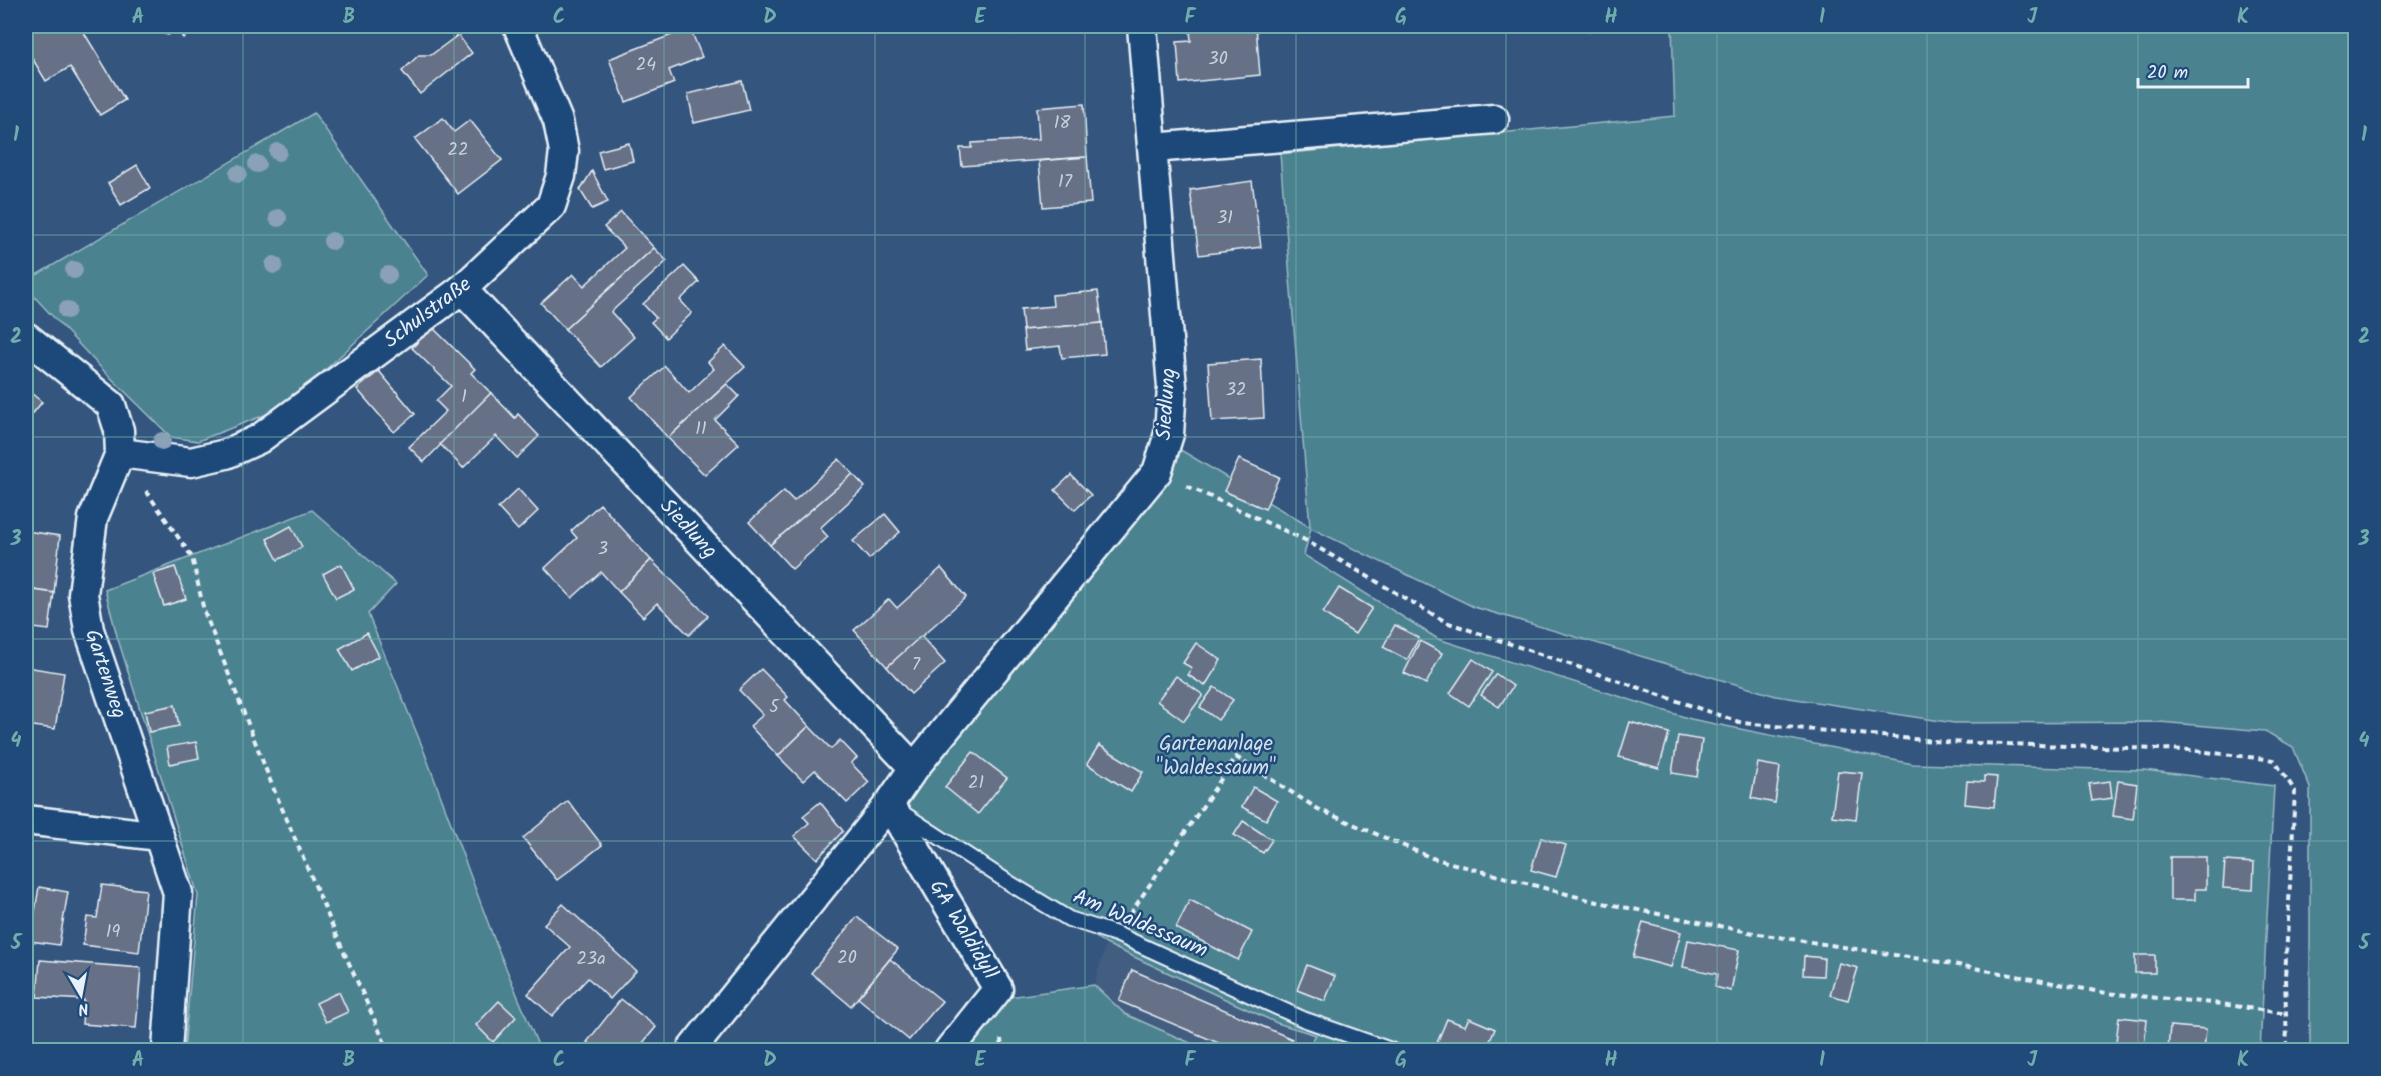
<svg xmlns="http://www.w3.org/2000/svg" width="2381" height="1076" font-family="Kalam,sans-serif">
  <rect width="100%" height="100%" fill="#34557e"/>
  <filter id="ink" filterUnits="userSpaceOnUse"><feTurbulence type="fractalNoise" baseFrequency=".0167" numOctaves="2"/><feDisplacementMap in="SourceGraphic" scale="12" xChannelSelector="R" yChannelSelector="G"/><feConvolveMatrix kernelMatrix="1 2 1 2 8 2 1 2 1" color-interpolation-filters="sRGB"/></filter>
  <g filter="url(#ink)">
    <polygon fill="#435d80" points="1106,944 1277,1023 1316,1035 1306,1050 1206,1050 1124,1014 1094,985"/>
    <g fill="#4c8290" stroke="#9abac4" stroke-width="1.5">
      <polygon points="1672,26 2355,26 2355,1050 2310,1050 2310,788 2293,747 2265,731 2159,722 1954,723 1776,696 1474,607 1311,528 1304,555 1438,639 1691,719 1913,764 2144,770 2274,786 2260,1050 1306,1050 1316,1035 1277,1023 1106,944 901,804 1179,449 1310,527 1280,154 1675,116"/>
      <polygon points="314,113 428,275 285,407 198,441 171,437 104,371 26,288 26,281"/>
      <polygon points="312,510 396,584 368,614 422,746 496,944 540,1050 184,1050 198,895 117,636 105,590"/>
      <polygon points="1094,985 1125,1014 1206,1050 939,1050 966,1003"/>
    </g>
    <g fill="#666f86" stroke="#e8f1f8" stroke-width="1.5">
      <polygon points="40,26 80,26 125,100 100,115 70,67 46,81 26,48 26,34"/>
      <polygon points="150,26 175,26 177,30 168,35 155,31"/>
      <polygon points="175,26 203,26 183,38"/>
      <polygon points="1008,26 1056,26 1056,29 1010,35"/>
      <polygon points="1242,26 1256,26 1260,75 1180,83 1177,42 1191,41 1190,30"/>
      <polygon points="1583,26 1596,26 1589,32"/>
      <polygon points="690,28 702,57 669,70 674,83 626,102 609,59"/>
      <polygon points="458,35 472,53 420,94 402,71 419,55 431,55"/>
      <polygon points="742,81 749,110 694,123 688,94"/>
      <polygon points="1084,104 1087,157 962,166 960,148 972,148 972,143 1039,139 1037,108"/>
      <polygon points="443,118 454,132 470,120 502,160 458,194 415,139"/>
      <polygon points="629,143 633,161 603,169 598,151"/>
      <polygon points="1087,157 1091,203 1043,207 1039,161"/>
      <polygon points="137,165 150,188 121,205 108,183"/>
      <polygon points="592,171 608,202 592,209 580,190"/>
      <polygon points="1252,181 1261,247 1199,255 1190,190"/>
      <polygon points="621,212 654,248 565,329 541,303 573,274 584,286 625,248 604,227"/>
      <polygon points="654,248 667,261 611,312 634,337 601,367 565,329"/>
      <polygon points="684,266 699,282 680,300 692,313 666,338 651,322 656,318 643,304"/>
      <polygon points="1098,291 1102,323 1023,330 1021,309 1053,306 1052,295"/>
      <polygon points="1102,323 1105,354 1062,358 1060,346 1025,350 1023,330"/>
      <polygon points="432,327 475,369 471,373 491,393 424,462 409,447 446,411 436,401 451,386 412,348"/>
      <polygon points="725,346 745,367 668,438 631,397 665,366 689,393 714,369 708,362"/>
      <polygon points="1261,359 1264,418 1212,421 1208,363"/>
      <polygon points="379,371 415,414 394,432 357,389"/>
      <polygon points="727,384 739,396 715,420 739,444 705,475 668,438"/>
      <polygon points="26,389 42,402 26,422"/>
      <polygon points="491,393 515,418 518,414 539,436 517,458 496,436 463,468 440,444"/>
      <polygon points="839,459 853,474 770,545 749,522 784,491 794,501"/>
      <polygon points="1239,459 1279,477 1265,509 1224,491"/>
      <polygon points="853,474 865,487 820,528 828,537 792,569 770,545"/>
      <polygon points="1071,475 1091,495 1075,510 1055,490"/>
      <polygon points="518,489 538,511 518,530 498,508"/>
      <polygon points="600,504 651,560 619,592 601,572 572,598 545,568 577,538 571,531"/>
      <polygon points="885,514 900,532 869,559 853,541"/>
      <polygon points="291,526 302,547 278,560 267,539"/>
      <polygon points="26,531 60,536 54,593 26,589"/>
      <polygon points="651,560 708,616 689,635 657,603 643,617 619,592"/>
      <polygon points="341,564 354,589 336,598 323,574"/>
      <polygon points="175,567 186,599 164,606 153,574"/>
      <polygon points="941,568 966,597 887,667 854,630 889,599 897,608"/>
      <polygon points="1339,588 1372,608 1355,634 1323,613"/>
      <polygon points="26,589 54,593 49,630 26,627"/>
      <polygon points="1395,625 1419,638 1407,660 1383,647"/>
      <polygon points="367,633 379,656 352,671 339,649"/>
      <polygon points="921,636 945,663 911,694 887,667"/>
      <polygon points="1420,641 1442,653 1426,684 1404,673"/>
      <polygon points="1196,643 1221,660 1205,686 1188,675 1192,668 1183,663"/>
      <polygon points="1473,659 1492,672 1469,706 1450,693"/>
      <polygon points="26,667 64,673 55,729 26,725"/>
      <polygon points="761,669 788,697 785,700 809,726 778,756 750,726 763,715 739,690"/>
      <polygon points="1496,674 1513,686 1499,707 1481,695"/>
      <polygon points="1176,676 1203,695 1184,721 1157,701"/>
      <polygon points="1214,687 1233,700 1218,720 1200,707"/>
      <polygon points="175,705 179,726 149,732 145,711"/>
      <polygon points="1630,722 1669,733 1659,768 1619,757"/>
      <polygon points="809,726 831,749 840,740 857,758 851,763 869,782 847,803 815,770 803,781 778,756"/>
      <polygon points="1678,736 1702,740 1697,777 1672,773"/>
      <polygon points="196,742 199,758 170,764 167,747"/>
      <polygon points="1099,745 1143,772 1131,792 1087,764"/>
      <polygon points="973,752 1007,778 978,814 945,787"/>
      <polygon points="1758,763 1780,767 1775,803 1751,798"/>
      <polygon points="1838,771 1862,773 1856,819 1832,816"/>
      <polygon points="1984,776 1997,777 1994,807 1965,804 1967,781 1984,782"/>
      <polygon points="2110,781 2112,798 2092,801 2089,784"/>
      <polygon points="2118,781 2137,784 2133,819 2113,816"/>
      <polygon points="1253,787 1277,801 1266,820 1242,807"/>
      <polygon points="568,801 602,845 557,880 523,838"/>
      <polygon points="820,802 843,831 817,859 794,836 809,823 803,816"/>
      <polygon points="1243,821 1272,840 1263,853 1234,835"/>
      <polygon points="1541,838 1566,845 1556,877 1531,870"/>
      <polygon points="2170,857 2206,857 2206,889 2195,889 2195,900 2170,900"/>
      <polygon points="2225,861 2254,863 2253,890 2223,888"/>
      <polygon points="102,885 146,890 139,952 83,945 87,917 97,918"/>
      <polygon points="39,887 68,892 59,945 30,941"/>
      <polygon points="1190,900 1252,932 1238,960 1176,928"/>
      <polygon points="563,904 636,971 610,999 588,978 552,1016 528,994 570,947 544,924"/>
      <polygon points="857,917 898,949 851,1006 811,973"/>
      <polygon points="1643,922 1681,932 1671,967 1633,957"/>
      <polygon points="1688,940 1739,950 1731,991 1715,987 1717,974 1683,967"/>
      <rect x="2135" y="955" width="20" height="18"/>
      <polygon points="1804,956 1824,958 1823,976 1803,975"/>
      <polygon points="890,959 942,1001 909,1040 858,998"/>
      <polygon points="40,960 141,968 136,1028 82,1024 84,1000 37,997"/>
      <polygon points="1839,963 1858,968 1848,1000 1830,995"/>
      <polygon points="1307,965 1335,976 1325,1001 1297,990"/>
      <polygon points="1132,970 1292,1039 1287,1050 1235,1050 1119,1001"/>
      <polygon points="339,992 348,1012 326,1022 316,1003"/>
      <polygon points="621,999 656,1027 637,1050 598,1050 587,1042"/>
      <polygon points="499,1001 516,1017 493,1042 476,1025"/>
      <polygon points="2119,1017 2147,1020 2144,1046 2116,1043"/>
      <polygon points="1469,1018 1495,1029 1486,1050 1456,1050 1437,1043 1447,1019 1465,1026"/>
      <polygon points="2170,1026 2206,1029 2204,1050 2168,1050"/>
      <polygon points="26,1047 54,1050 26,1050"/>
    </g>
    <g fill="none" stroke-linecap="round" stroke-linejoin="round">
      <defs>
        <polyline id="lane" points="901,812 1011,884 1069,919 1116,934 1303,1019 1391,1050"/>
        <g id="street">
          <polyline points="1153,148 1494,119"/>
          <polyline points="462,289 914,768"/>
          <polyline points="26,337 111,405 119,430 120,453 93,518 83,594 89,630 178,893 167,1050"/>
          <polyline points="120,453 191,462 226,454 259,439 462,289 551,206 561,176 564,151 558,121 518,26"/>
          <polyline points="889,804 998,989 949,1050"/>
          <polyline points="26,820 159,836"/>
          <polyline points="691,1050 889,804 914,768 1157,472 1169,434 1172,387 1142,26"/>
        </g>
      </defs>
      <use href="#lane" stroke="#e8f1f8" stroke-width="18"/>
      <use href="#street" stroke="#e8f1f8" stroke-width="33"/>
      <g stroke="#e8f1f8" stroke-width="4" stroke-dasharray="6 4.5" stroke-linecap="butt">
        <polyline points="1187,486 1305,540 1446,622 1742,723 1945,742 2190,750 2274,760 2295,791 2285,977 2287,1050"/>
        <polyline points="146,491 192,557 204,611 272,785 335,932 388,1050"/>
        <polyline points="1130,914 1236,757 1318,809 1432,858 1593,901 1759,934 1953,964 2106,993 2222,1004 2287,1014"/>
        <polyline points="1001,1039 1002,1050"/>
      </g>
      <use href="#lane" stroke="#1f4a7a" stroke-width="14"/>
      <use href="#street" stroke="#1f4a7a" stroke-width="28"/>
    </g>
    <g fill="#8aa1b8">
      <circle cx="278" cy="152" r="9"/>
      <circle cx="257" cy="164" r="9"/>
      <circle cx="238" cy="174" r="9"/>
      <circle cx="278" cy="218" r="9"/>
      <circle cx="332" cy="241" r="9"/>
      <circle cx="274" cy="265" r="9"/>
      <circle cx="74" cy="270" r="9"/>
      <circle cx="388" cy="275" r="9"/>
      <circle cx="67" cy="310" r="9"/>
      <circle cx="162" cy="441" r="9"/>
    </g>
  </g>
  <path fill="none" stroke="#71adac" stroke-width="1.5" stroke-opacity="0.55" d="M243,26V1050M454,26V1050M664,26V1050M875,26V1050M1085,26V1050M1296,26V1050M1506,26V1050M1717,26V1050M1927,26V1050M2138,26V1050M26,235H2356M26,437H2356M26,639H2356M26,841H2356"/>
  <g text-anchor="middle" dominant-baseline="central" stroke-width="5" stroke-linejoin="round" paint-order="stroke">
    <g font-size="18" fill="#c8d0dc">
      <text x="1218" y="59">30</text>
      <text x="646" y="65">24</text>
      <text x="1062" y="123">18</text>
      <text x="458" y="150">22</text>
      <text x="1065" y="182">17</text>
      <text x="1225" y="218">31</text>
      <text x="1236" y="390">32</text>
      <text x="464" y="397">1</text>
      <text x="701" y="429">11</text>
      <text x="603" y="549">3</text>
      <text x="916" y="665">7</text>
      <text x="774" y="707">5</text>
      <text x="976" y="783">21</text>
      <text x="113" y="932">19</text>
      <text x="847" y="958">20</text>
      <text x="591" y="959">23a</text>
    </g>
    <g font-size="21" fill="#e8f1f8" stroke="#1f4a7a">
      <text transform="translate(428 313) rotate(-37)">Schulstraße</text>
      <text transform="translate(1167 404) rotate(-86)">Siedlung</text>
      <text transform="translate(688 529) rotate(47)">Siedlung</text>
      <text transform="translate(105 674) rotate(72)">Gartenweg</text>
      <text transform="translate(1140 924) rotate(23)">Am Waldessaum</text>
      <text transform="translate(963 930) rotate(59)">GA Waldidyll</text>
    </g>
    <g font-size="21" fill="#d1e0e8" stroke="#1f4a7a">
      <text x="1216" y="744">Gartenanlage<tspan x="1216" dy="24">"Waldessaum"</tspan></text>
    </g>
  </g>
  <rect width="2381" height="1076" fill="none" stroke="#1f4a7a" stroke-width="66"/>
  <g transform="translate(81 995) rotate(170)" stroke="#1f4a7a" stroke-width="4.5" paint-order="stroke">
  <path d="M0-4.5L10 22L0 15L-10 22Z" fill="#e8f1f8"/>
  <text y="-9" font-size="16" font-weight="bold" text-anchor="middle" fill="#e8f1f8">N</text>
  </g>
  <path d="M2138 78v9h110v-9" fill="none" stroke="#e8f1f8" stroke-width="3"/>
  <text x="2147" y="78" font-size="18" fill="#e8f1f8" stroke="#1f4a7a" stroke-width="4.5" paint-order="stroke">20 m</text>
  <rect x="33" y="33" width="2315" height="1010" fill="none" stroke="#71adac" stroke-width="2"/>
  <g font-size="20" text-anchor="middle" font-weight="bold" fill="#71adac">
    <text x="138" y="23">A</text>
    <text x="349" y="23">B</text>
    <text x="559" y="23">C</text>
    <text x="770" y="23">D</text>
    <text x="980" y="23">E</text>
    <text x="1190" y="23">F</text>
    <text x="1401" y="23">G</text>
    <text x="1611" y="23">H</text>
    <text x="1822" y="23">I</text>
    <text x="2032" y="23">J</text>
    <text x="2243" y="23">K</text>
    <text x="16" y="141">1</text>
    <text x="2364" y="141">1</text>
    <text x="16" y="343">2</text>
    <text x="2364" y="343">2</text>
    <text x="16" y="545">3</text>
    <text x="2364" y="545">3</text>
    <text x="16" y="747">4</text>
    <text x="2364" y="747">4</text>
    <text x="16" y="949">5</text>
    <text x="2364" y="949">5</text>
    <text x="138" y="1066">A</text>
    <text x="349" y="1066">B</text>
    <text x="559" y="1066">C</text>
    <text x="770" y="1066">D</text>
    <text x="980" y="1066">E</text>
    <text x="1190" y="1066">F</text>
    <text x="1401" y="1066">G</text>
    <text x="1611" y="1066">H</text>
    <text x="1822" y="1066">I</text>
    <text x="2032" y="1066">J</text>
    <text x="2243" y="1066">K</text>
  </g>
</svg>
